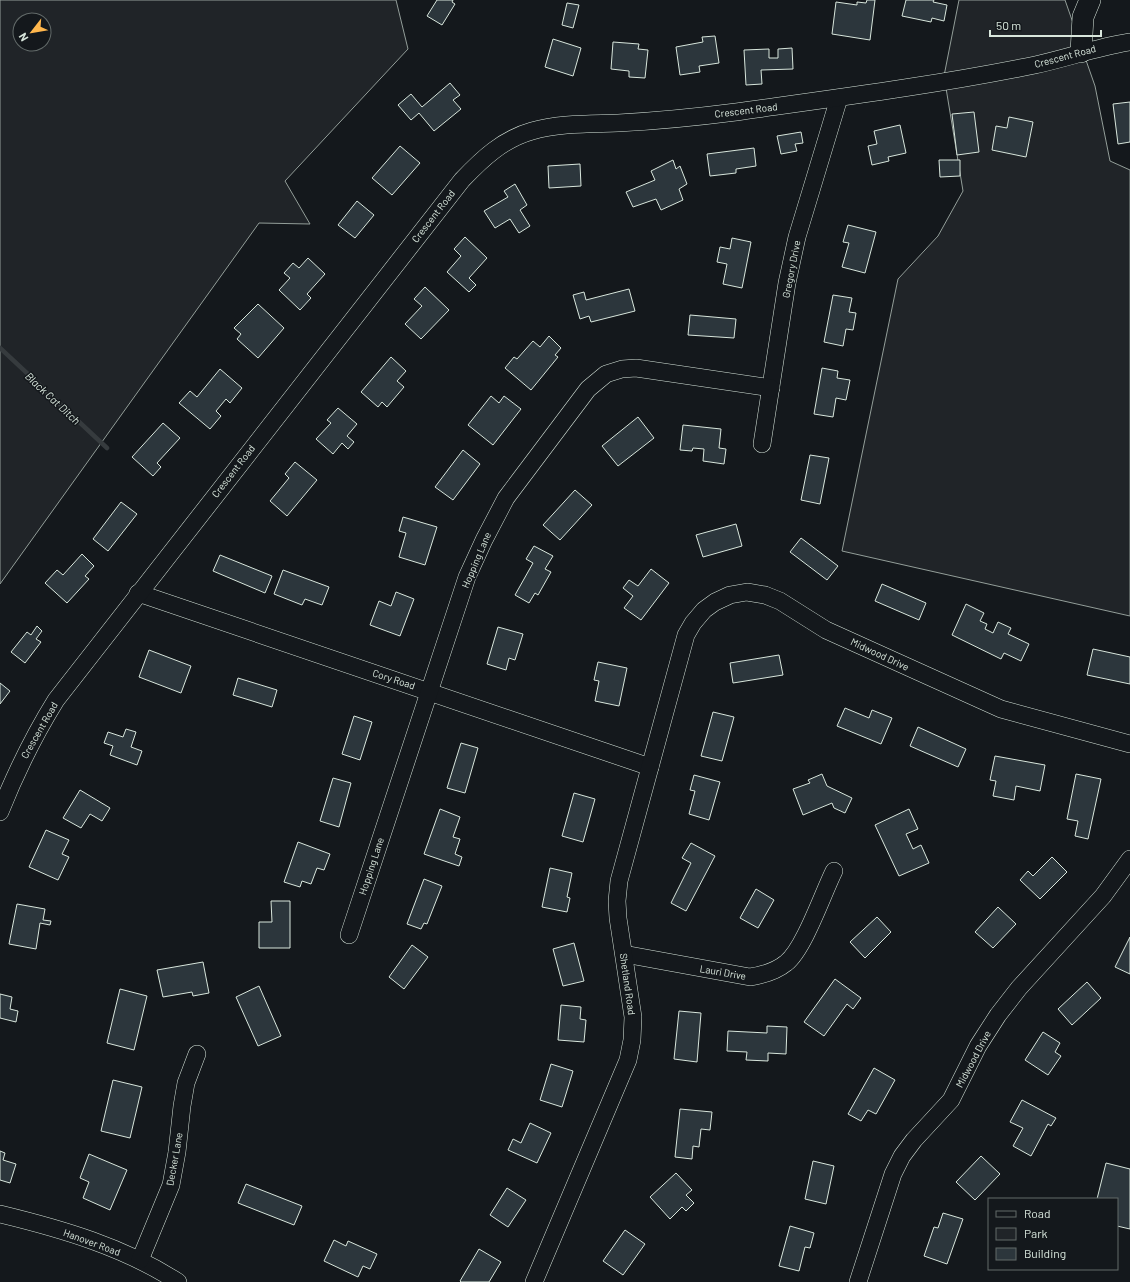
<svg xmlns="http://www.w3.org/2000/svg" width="1130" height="1282" font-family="Barlow,sans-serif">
  <rect width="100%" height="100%" fill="#14181c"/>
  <g fill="#202428" stroke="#939e99" fill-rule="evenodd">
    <path d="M0,0H396L408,49L285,181L310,224L259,223L0,584ZM20,20H44V44H20Z"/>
    <polygon points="959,0 1065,0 1095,86 1110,161 1130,170 1130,616 842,551 898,279 938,236 963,191 944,76"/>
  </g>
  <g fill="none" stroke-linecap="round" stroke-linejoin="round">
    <polyline stroke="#363b3e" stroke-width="4.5" points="0,348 107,448"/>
  </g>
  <g fill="#2c363c" stroke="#d8e6dc">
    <polygon points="437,0 453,0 452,2 455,4 442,25 427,16"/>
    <polygon points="867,0 875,0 870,40 832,34 836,2 857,5 857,2 866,3"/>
    <polygon points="906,0 934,0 933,2 947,5 944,21 932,18 931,22 902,16"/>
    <polygon points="567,3 579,5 573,28 562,25"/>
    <polygon points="715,36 719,63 699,66 700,72 680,75 676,47 703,42 702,37"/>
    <polygon points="553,39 581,48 573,76 545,67"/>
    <polygon points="613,42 639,44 638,49 648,50 645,78 629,77 629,71 611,69"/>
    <polygon points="792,48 793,69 761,70 762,84 746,85 744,50 769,49 769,58 778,58 778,49"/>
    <polygon points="450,83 460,95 453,100 461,109 434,131 419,113 411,120 398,105 411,94 422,107"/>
    <polygon points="1130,102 1130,142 1118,144 1113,104"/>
    <polygon points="974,112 979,152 957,155 952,114"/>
    <polygon points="1009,117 1033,122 1026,157 992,150 996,126 1007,128"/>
    <polygon points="900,125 906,153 888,157 889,161 872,165 868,146 877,144 874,131"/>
    <polygon points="801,132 803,143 795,144 797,151 781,154 777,136"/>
    <polygon points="400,146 420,163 392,195 372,178"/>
    <polygon points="754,148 756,166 736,169 736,173 710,176 707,154"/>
    <polygon points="673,160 676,169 680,166 687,184 679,189 683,200 661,210 656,199 633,207 626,192 655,180 651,171"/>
    <polygon points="939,160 960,160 960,176 940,177"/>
    <polygon points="580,164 581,186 549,188 548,166"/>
    <polygon points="515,184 527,205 520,210 530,226 519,233 510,219 495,228 484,211 508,197 504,191"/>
    <polygon points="357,201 374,215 355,238 338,225"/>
    <polygon points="848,225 876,232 865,273 842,267 849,243 843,242"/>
    <polygon points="465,237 487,258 469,278 476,285 469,292 447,272 461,256 454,249"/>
    <polygon points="732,238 751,242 742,288 723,284 727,264 717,262 720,247 730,249"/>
    <polygon points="308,258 325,274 307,294 311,298 300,310 279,290 290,278 284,273 293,263 299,268"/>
    <polygon points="425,287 449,310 421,339 405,324 422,306 414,299"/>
    <polygon points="629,289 635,311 591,322 589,316 580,319 573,295 584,292 586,300"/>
    <polygon points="833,295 852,298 849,312 856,313 853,330 846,329 843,346 824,342"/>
    <polygon points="258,304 284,328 258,358 237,339 241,334 234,328"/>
    <polygon points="690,315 736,319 734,338 688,335"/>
    <polygon points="549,336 561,348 555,355 558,357 531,390 505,368 514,357 517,359 533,341 540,347"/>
    <polygon points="391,357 406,371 397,381 404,387 387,407 382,402 378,407 361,392"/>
    <polygon points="822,368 838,371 837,378 850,380 846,400 836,398 833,417 814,414"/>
    <polygon points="220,369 242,388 230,403 226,399 216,411 221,416 210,429 179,403 190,391 197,397"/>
    <polygon points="491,396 499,403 504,396 521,409 493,445 468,425"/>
    <polygon points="338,408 357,424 347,436 354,442 348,449 342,443 333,454 316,439 331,423 327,420"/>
    <polygon points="638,417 654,438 618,466 602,446"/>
    <polygon points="163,423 180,438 157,463 161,467 153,476 132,457"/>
    <polygon points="683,425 721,429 719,448 726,449 724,464 703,461 704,449 693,448 692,451 680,450"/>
    <polygon points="463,450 480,464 453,500 435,487"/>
    <polygon points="810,455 829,458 820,504 801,500"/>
    <polygon points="295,462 317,480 287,516 270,501 289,478 285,474"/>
    <polygon points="575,490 592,505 560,540 543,525"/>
    <polygon points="121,502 137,514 108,551 93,539"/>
    <polygon points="403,517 437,527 425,565 399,557 406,533 399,531"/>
    <polygon points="736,524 742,546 703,557 696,535"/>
    <polygon points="801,538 838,566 827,580 790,552"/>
    <polygon points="534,546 553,556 545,569 551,572 538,595 535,593 529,603 515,595 533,563 526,559"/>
    <polygon points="82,554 94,566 85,576 89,579 67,603 45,583 57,570 63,575"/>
    <polygon points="220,555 272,576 265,593 213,571"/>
    <polygon points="651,569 669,583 641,620 624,608 633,596 623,588 629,580 638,586"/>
    <polygon points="283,570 329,587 322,605 305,599 302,605 274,594"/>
    <polygon points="882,584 926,603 919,620 875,601"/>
    <polygon points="396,592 414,599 400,636 370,625 379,601 391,606"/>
    <polygon points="966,604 984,613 980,621 987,624 985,629 993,633 998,622 1011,628 1008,634 1029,644 1021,661 1004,653 1001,659 952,635"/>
    <polygon points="37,626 42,631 36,639 41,642 25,663 11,652 27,632 31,635"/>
    <polygon points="498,627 523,634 515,660 509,658 506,670 487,664"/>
    <polygon points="1093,649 1130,657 1130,684 1087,675"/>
    <polygon points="149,650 191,666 181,693 139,677"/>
    <polygon points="779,655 783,675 733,683 730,663"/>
    <polygon points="598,662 627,668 619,706 595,701 599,681 594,680"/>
    <polygon points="238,678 277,690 272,707 233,695"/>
    <polygon points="0,683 10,691 0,704"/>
    <polygon points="845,708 869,718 872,710 892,718 881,744 837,726"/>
    <polygon points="713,712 734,717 722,761 701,756"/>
    <polygon points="354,716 372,722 360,760 342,754"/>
    <polygon points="918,727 966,749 958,767 910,746"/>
    <polygon points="126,729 136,732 131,747 142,751 137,765 110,755 113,746 104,743 108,732 123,737"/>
    <polygon points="461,743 478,748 465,793 447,788"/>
    <polygon points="995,756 1045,765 1040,791 1016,786 1014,800 993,796 996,781 990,780"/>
    <polygon points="822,774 827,786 852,798 845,813 834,808 832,803 803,815 793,789 810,783 808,780"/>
    <polygon points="1076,774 1101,779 1088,839 1075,836 1078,821 1067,819"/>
    <polygon points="694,775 720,782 709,820 689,814 695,791 690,790"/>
    <polygon points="333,778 351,783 339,827 320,821"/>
    <polygon points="80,790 110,808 102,821 90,814 81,828 63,818"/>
    <polygon points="574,793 595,799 583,842 562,836"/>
    <polygon points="440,809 460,817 453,837 460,839 455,854 462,857 459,866 424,854"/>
    <polygon points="909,809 918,829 906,834 913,849 921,845 929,863 899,876 875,825"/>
    <polygon points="46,830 69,840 62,854 69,857 58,880 29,867"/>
    <polygon points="298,842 330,854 324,870 317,868 311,884 302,881 300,887 284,882"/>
    <polygon points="691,843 715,856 686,911 671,903 691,863 682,858"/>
    <polygon points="1052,857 1067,872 1040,899 1020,880 1028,871 1033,876"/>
    <polygon points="550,868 572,873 567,897 570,898 567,912 542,907"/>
    <polygon points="424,879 442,886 427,924 424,923 421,929 407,924"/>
    <polygon points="756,889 774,900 758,928 740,918"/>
    <polygon points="271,901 290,901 290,948 259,948 259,922 272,922"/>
    <polygon points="17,904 45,909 43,920 51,921 50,925 40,923 36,949 9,944"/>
    <polygon points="998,907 1016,924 993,948 975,932"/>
    <polygon points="877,917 891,932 865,958 850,942"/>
    <polygon points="1130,937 1130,974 1115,967"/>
    <polygon points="574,943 584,981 563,986 553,949"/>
    <polygon points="412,945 428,957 404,989 389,977"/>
    <polygon points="203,962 209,993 193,996 192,992 163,997 157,970"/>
    <polygon points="835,979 861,998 853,1009 847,1004 824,1036 804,1022"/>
    <polygon points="1087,982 1101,998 1072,1025 1058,1009"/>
    <polygon points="259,986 281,1036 258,1046 236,997"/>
    <polygon points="120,989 147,996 134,1050 107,1043"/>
    <polygon points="0,994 12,997 10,1009 18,1011 16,1022 0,1018"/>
    <polygon points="561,1005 581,1007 580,1019 586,1020 584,1042 558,1040"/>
    <polygon points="679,1011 701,1013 697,1062 674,1059"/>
    <polygon points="767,1026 787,1027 786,1054 768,1053 768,1061 746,1060 747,1052 727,1051 728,1031 767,1033"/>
    <polygon points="1043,1032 1060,1043 1055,1052 1061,1056 1048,1075 1025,1060"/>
    <polygon points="551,1064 573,1071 562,1107 540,1100"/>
    <polygon points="874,1068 895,1080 876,1114 868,1110 861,1121 848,1114"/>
    <polygon points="113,1080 142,1087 130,1138 101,1131"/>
    <polygon points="1022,1100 1056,1118 1051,1126 1048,1124 1031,1156 1013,1146 1023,1128 1010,1122"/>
    <polygon points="680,1109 712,1112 710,1130 701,1129 699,1147 693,1146 692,1159 675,1157"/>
    <polygon points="530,1123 551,1133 537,1163 508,1150 513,1139 521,1143"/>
    <polygon points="0,1151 5,1153 3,1160 16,1164 10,1183 0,1180"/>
    <polygon points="89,1154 127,1170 110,1210 83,1198 89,1182 80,1178"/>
    <polygon points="981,1156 1000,1174 975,1200 956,1182"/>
    <polygon points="813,1161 834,1166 826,1204 805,1199"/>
    <polygon points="1106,1163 1130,1169 1130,1229 1117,1226 1117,1199 1097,1199"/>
    <polygon points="676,1173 692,1190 686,1195 694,1203 686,1211 682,1207 670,1219 650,1197"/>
    <polygon points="246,1184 302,1206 294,1225 238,1203"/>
    <polygon points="507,1188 526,1200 508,1227 490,1215"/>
    <polygon points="943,1213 963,1219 947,1264 924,1256 934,1227 938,1228"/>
    <polygon points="790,1226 814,1233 810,1248 805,1247 799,1271 779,1266"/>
    <polygon points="625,1230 645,1244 623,1275 603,1261"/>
    <polygon points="334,1240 346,1246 348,1241 377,1254 370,1269 363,1266 358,1277 324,1261"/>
    <polygon points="479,1249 501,1262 489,1282 461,1282 460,1281"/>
  </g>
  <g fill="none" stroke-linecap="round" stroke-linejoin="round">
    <defs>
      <g id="minor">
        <polyline points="762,444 787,283 797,237 839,98"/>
        <polyline points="138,593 650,767"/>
        <path d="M0,812C16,772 33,737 56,700L462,180C482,159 503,139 532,131C559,123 590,124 618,123C657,121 697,117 736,112C836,98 937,85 1035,65C1067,58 1098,47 1130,42"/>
        <polyline points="349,935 467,577 484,540 506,498 588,389 606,374 622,369 636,368 771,388"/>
        <path d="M624,954L750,977C763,975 775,972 786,963C804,949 823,893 834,871"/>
        <path d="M0,1214C62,1229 124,1247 178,1282"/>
        <polyline points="140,1260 171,1185 177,1152 182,1106 186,1083 197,1054"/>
        <polyline points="534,1282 628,1060 632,1040 633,1017 618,918 617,901 619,881 686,635 693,623 704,610 715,602 730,595 747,592 765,595 780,601 826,630 1001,709 1130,744"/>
        <polyline points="858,1282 893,1174 902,1156 914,1140 951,1100 978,1046 998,1015 1019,988 1103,896 1130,859"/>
      </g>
      <polyline id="major" points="1081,52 1083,17 1090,0"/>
    </defs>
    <use href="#minor" stroke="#d8e6dc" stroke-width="18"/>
    <use href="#major" stroke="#d8e6dc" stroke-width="22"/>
    <use href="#minor" stroke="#14181c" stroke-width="17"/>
    <use href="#major" stroke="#14181c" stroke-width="21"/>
  </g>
  <g text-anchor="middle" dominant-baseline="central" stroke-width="3" stroke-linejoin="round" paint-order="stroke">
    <g font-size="10" fill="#d8e6dc" stroke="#14181c">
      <text transform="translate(1065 56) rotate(-15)">Crescent Road</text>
      <text transform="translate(746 110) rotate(-7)">Crescent Road</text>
      <text transform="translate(433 216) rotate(-52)">Crescent Road</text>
      <text transform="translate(791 269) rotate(-79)">Gregory Drive</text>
      <text transform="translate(233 471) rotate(-52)">Crescent Road</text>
      <text transform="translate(476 560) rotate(-67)">Hopping Lane</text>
      <text transform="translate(880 654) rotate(25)">Midwood Drive</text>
      <text transform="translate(394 679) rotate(18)">Cory Road</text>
      <text transform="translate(39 730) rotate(-60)">Crescent Road</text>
      <text transform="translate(371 866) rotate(-72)">Hopping Lane</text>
      <text transform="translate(723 972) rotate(10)">Lauri Drive</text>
      <text transform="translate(628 984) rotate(82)">Shetland Road</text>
      <text transform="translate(973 1059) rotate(-62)">Midwood Drive</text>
      <text transform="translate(174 1159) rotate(-80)">Decker Lane</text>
      <text transform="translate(92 1242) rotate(20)">Hanover Road</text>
    </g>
    <g font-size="11" font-style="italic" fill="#d8e6dc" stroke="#14181c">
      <text transform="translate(53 398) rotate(43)">Black Cat Ditch</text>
    </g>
  </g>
  <rect x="988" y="1198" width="130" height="72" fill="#14181c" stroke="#626a69"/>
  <rect x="996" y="1211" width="20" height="6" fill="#14181c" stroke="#626a69"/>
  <text x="1024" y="1218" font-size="12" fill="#d8e6dc">Road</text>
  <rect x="996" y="1228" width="20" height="12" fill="#202428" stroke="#626a69"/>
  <text x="1024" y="1238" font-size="12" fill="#d8e6dc">Park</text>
  <rect x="996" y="1248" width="20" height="12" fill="#2c363c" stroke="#626a69"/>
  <text x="1024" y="1258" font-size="12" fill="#d8e6dc">Building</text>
  <g transform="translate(32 32) rotate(239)"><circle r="19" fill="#14181c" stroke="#626a69"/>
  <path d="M0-3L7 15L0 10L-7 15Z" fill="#ffb74d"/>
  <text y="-6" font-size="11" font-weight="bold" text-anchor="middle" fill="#d8e6dc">N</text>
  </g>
  <path d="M990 30v6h111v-6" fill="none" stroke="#d8e6dc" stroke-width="2"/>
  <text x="996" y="30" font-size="12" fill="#d8e6dc" stroke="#14181c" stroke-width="3" paint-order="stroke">50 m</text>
</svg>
